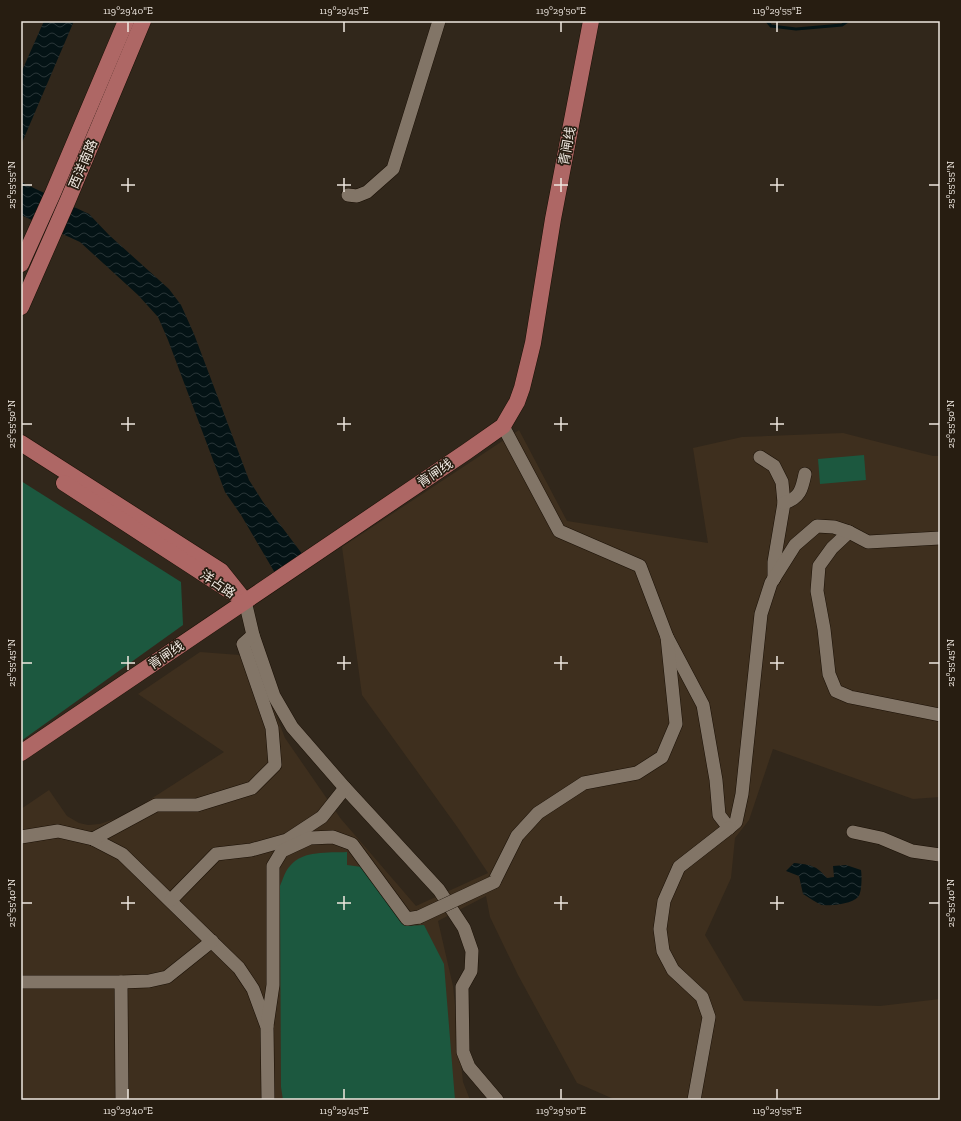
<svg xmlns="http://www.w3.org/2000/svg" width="961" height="1121" font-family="'Zilla Slab','Noto Sans SC',serif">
  <defs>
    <pattern id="water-waves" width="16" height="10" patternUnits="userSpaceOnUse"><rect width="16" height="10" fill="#041315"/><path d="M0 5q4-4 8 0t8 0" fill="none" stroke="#293537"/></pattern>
  </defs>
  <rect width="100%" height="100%" fill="#31271b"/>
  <polygon fill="#3e2f1e" points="519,430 567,521 708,543 693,448 742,437 843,433 933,456 940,456 940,797 913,799 773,749 749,820 735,838 731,878 705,935 744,1001 880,1006 940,999 940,1100 616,1100 577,1083 518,975 490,917 486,896 438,921 453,986 463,1082 470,1100 21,1100 21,809 49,790 67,816 79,823 88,825 100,824 126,815 224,752 138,694 200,652 253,656 285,738 341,819 416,906 488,873 458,828 362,695 342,547"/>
  <g fill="#1c583f">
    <polygon points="864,455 866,480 820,484 818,459"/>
    <polygon points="21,481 181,582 183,625 21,741"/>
    <path d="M347,852V865L362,867L405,926L424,925L444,964L455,1100H283L281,1087L280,886C283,879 285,871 290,866C303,850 328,853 347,852Z"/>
  </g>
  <g fill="url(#water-waves)">
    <polygon points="44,21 74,21 21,145 21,73"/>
    <polygon points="21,182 89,214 109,235 169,289 181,305 194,334 249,480 263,502 303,555 275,573 241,515 225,492 168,340 158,317 138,295 80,242 21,215"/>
    <path d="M794,863C811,865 816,865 827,878L834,877L833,866L846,865L861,870C862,876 862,893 858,897C852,904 831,906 822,905C818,904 808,897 803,894L799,876L786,871Z"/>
  </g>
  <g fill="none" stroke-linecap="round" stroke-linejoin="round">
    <polyline stroke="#041315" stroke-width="3" points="767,21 771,26 796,29 842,25 848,21"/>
    <defs>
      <g id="minor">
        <polyline points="348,195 357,196 367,192 393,169 439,21"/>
        <polyline points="760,457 774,466 782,482 784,503 774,562 774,579"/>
        <path d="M784,503C800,498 802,489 805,474"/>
        <polyline points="849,532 832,548 819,566 817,591 824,629 829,674 836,691 850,697 940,715"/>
        <polyline points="245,601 253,635 274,696 292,727 345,788 439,890 464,928 472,951 471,971 462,987 463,1052 469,1067 497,1100"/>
        <polyline points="667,637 703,705 716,780 719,815 729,828 736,822 742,794 761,614 771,583 795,545 817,526 834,527 849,532 868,542 940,538"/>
        <polyline points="853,832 881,838 912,851 940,855"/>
        <polyline points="21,837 58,831 93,839 122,854 239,968 253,989 267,1027 268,1100"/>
        <polyline points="93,839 156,805 197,805 252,788 275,765 272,728 243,644 253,635"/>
        <polyline points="494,882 517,836 538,813 584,783 637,773 662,757 676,724 667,637 640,566 559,531 503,426"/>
        <polyline points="171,900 216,854 251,850 287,840 322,817 345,788"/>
        <polyline points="21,982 121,982 149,981 167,977 212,941"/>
        <polyline points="121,982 122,1100"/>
        <polyline points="267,1026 273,985 273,866 282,851 310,838 333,837 352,844 407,919 419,917"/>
        <polyline points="694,1100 709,1017 702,997 673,970 663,951 660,929 664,901 679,867 729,828"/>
      </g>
      <g id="major">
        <polyline points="21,264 53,193 126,21"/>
        <polyline points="21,307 68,200 143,21"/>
        <polyline points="21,443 221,571 245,601"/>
        <polyline points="64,483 233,593"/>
        <polyline points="21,753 466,452 503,426 517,402 522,388 533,343 553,219 591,21"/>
      </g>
    </defs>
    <use href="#minor" stroke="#190f05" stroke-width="14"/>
    <use href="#major" stroke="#190f05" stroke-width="17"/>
    <use href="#minor" stroke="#827567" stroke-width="13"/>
    <use href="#major" stroke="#ae6765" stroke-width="16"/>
    <defs>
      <polyline id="minor-bridge" points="419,917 494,882"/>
    </defs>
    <use href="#minor-bridge" stroke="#190f05" stroke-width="14" stroke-linecap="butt"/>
    <use href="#minor-bridge" stroke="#827567" stroke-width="13"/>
  </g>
  <path fill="none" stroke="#eee7e0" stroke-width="1.5" d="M128,22V32M344,22V32M561,22V32M777,22V32M128,178V192M344,178V192M561,178V192M777,178V192M22,185H32M121,185H135M337,185H351M554,185H568M770,185H784M929,185H939M128,417V431M344,417V431M561,417V431M777,417V431M22,424H32M121,424H135M337,424H351M554,424H568M770,424H784M929,424H939M128,656V670M344,656V670M561,656V670M777,656V670M22,663H32M121,663H135M337,663H351M554,663H568M770,663H784M929,663H939M128,896V910M344,896V910M561,896V910M777,896V910M22,903H32M121,903H135M337,903H351M554,903H568M770,903H784M929,903H939M128,1089V1099M344,1089V1099M561,1089V1099M777,1089V1099"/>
  <g text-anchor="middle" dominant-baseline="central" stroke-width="3.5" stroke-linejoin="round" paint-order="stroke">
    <g font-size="13" fill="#eee7e0" stroke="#271d11">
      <text transform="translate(567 146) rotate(-79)">青闸线</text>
      <text transform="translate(83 164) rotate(-67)">西洋南路</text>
      <text transform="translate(435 473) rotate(-34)">青闸线</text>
      <text transform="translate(218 584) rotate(34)">洋占路</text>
      <text transform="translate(166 655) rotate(-34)">青闸线</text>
    </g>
  </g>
  <rect width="961" height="1121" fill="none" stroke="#271d11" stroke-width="44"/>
  <rect x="22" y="22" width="917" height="1077" fill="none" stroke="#eee7e0" stroke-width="1.5"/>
  <g font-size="10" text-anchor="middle" fill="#eee7e0">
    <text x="128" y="14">119°29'40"E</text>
    <text x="344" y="14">119°29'45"E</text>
    <text x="561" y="14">119°29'50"E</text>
    <text x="777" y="14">119°29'55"E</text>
    <text transform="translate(11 185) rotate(-90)" y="4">25°55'55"N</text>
    <text transform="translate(950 185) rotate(-90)" y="4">25°55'55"N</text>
    <text transform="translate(11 424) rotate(-90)" y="4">25°55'50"N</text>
    <text transform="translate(950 424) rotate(-90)" y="4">25°55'50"N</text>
    <text transform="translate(11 663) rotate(-90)" y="4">25°55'45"N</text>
    <text transform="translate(950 663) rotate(-90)" y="4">25°55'45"N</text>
    <text transform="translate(11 903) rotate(-90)" y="4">25°55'40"N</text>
    <text transform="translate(950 903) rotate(-90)" y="4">25°55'40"N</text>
    <text x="128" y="1114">119°29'40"E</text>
    <text x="344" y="1114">119°29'45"E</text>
    <text x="561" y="1114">119°29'50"E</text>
    <text x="777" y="1114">119°29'55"E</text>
  </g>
</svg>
